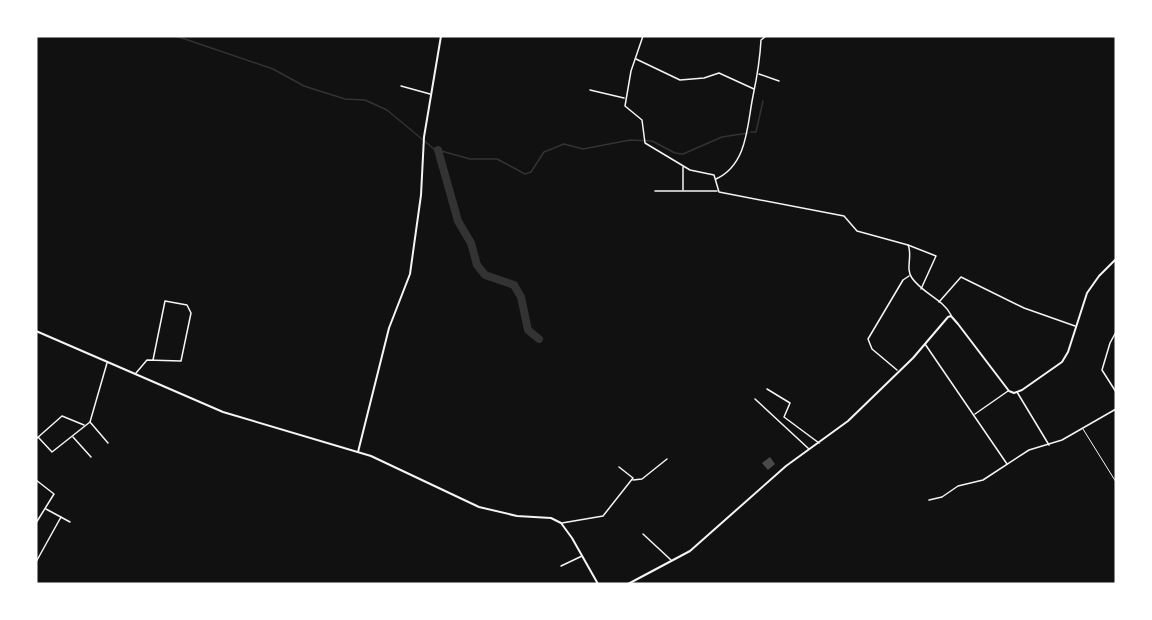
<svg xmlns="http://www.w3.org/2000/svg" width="1152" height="620" font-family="Arial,sans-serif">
  <rect width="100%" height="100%" fill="#111"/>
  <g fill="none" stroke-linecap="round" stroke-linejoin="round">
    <g stroke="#333" stroke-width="1.5">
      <polyline points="176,36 273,69 304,86 345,99 365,100 387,110 434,149 470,159 497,159 525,174 531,172 544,152 564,144 583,149 630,140 652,141 675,153 683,154 722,137 748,133"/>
      <polyline points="751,132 756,132 763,101"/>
    </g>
    <polyline stroke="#333" stroke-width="8" points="438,150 458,221 471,243 477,265 485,275 514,285 521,297 528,330 539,339"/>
  </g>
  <polygon fill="#4a4a4a" points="770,457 775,464 768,470 762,463"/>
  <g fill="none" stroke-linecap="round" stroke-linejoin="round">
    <polyline stroke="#f5f5f5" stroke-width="1" points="1083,429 1116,482"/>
    <g stroke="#f5f5f5" stroke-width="1.5">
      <polyline points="636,59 680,80 704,78 719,73 754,89"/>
      <polyline points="908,245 936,256 921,289"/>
    </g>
    <g stroke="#f5f5f5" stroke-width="1.5">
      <path d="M643,36L631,71L625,106L642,120L645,143L690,170L714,175L719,192L844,216L857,231L908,245C913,255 905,269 912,278C922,293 943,299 951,315"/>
      <polyline points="759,74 779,81"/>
      <polyline points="401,86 430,94"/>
      <polyline points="590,90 624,98"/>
      <path d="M716,179C748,164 747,125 753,96C757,77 760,60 761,40L766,36"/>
      <polyline points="683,190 683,167"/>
      <polyline points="655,191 717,191"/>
      <polyline points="939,302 961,277 1024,308 1075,326"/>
      <polyline points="1116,332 1110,343 1102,370 1116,392"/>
      <polyline points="925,344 1007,464"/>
      <polyline points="897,370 872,349 868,339 903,280 909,276"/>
      <polyline points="136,373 147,360 181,361 191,313 187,305 165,301 153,360"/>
      <polyline points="767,389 790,403 784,417 819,443"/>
      <polyline points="1017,392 1049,445"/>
      <polyline points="755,399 809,449"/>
      <polyline points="975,414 1008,391"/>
      <polyline points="90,422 108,443"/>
      <polyline points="38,437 52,452 90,422 107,363"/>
      <polyline points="73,437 91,457"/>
      <polyline points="36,439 62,416 84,425"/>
      <polyline points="36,480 54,494 36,523"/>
      <polyline points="633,480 642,479 667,459"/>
      <polyline points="929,500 942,497 958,486 983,480 1029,450 1062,440 1116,409"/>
      <polyline points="46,509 70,522"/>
      <polyline points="562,523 603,516 633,478 619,467"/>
      <polyline points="643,534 671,560"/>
      <polyline points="36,562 61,517"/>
      <polyline points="561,566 582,556"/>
    </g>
    <g stroke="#f5f5f5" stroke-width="2">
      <polyline points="36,331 223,412 371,456 479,507 517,516 551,518 561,523 572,538 598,584"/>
      <polyline points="358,452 389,328 410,274 421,195 424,137 441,36"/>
      <polyline points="628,584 690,551 786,466 848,421 913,358 948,317 951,316 958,324 1009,391 1014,393 1022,390 1062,362 1068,352 1087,293 1099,276 1116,259"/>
    </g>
  </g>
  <rect width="1152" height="620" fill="none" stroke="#ffffff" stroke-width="75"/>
</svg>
